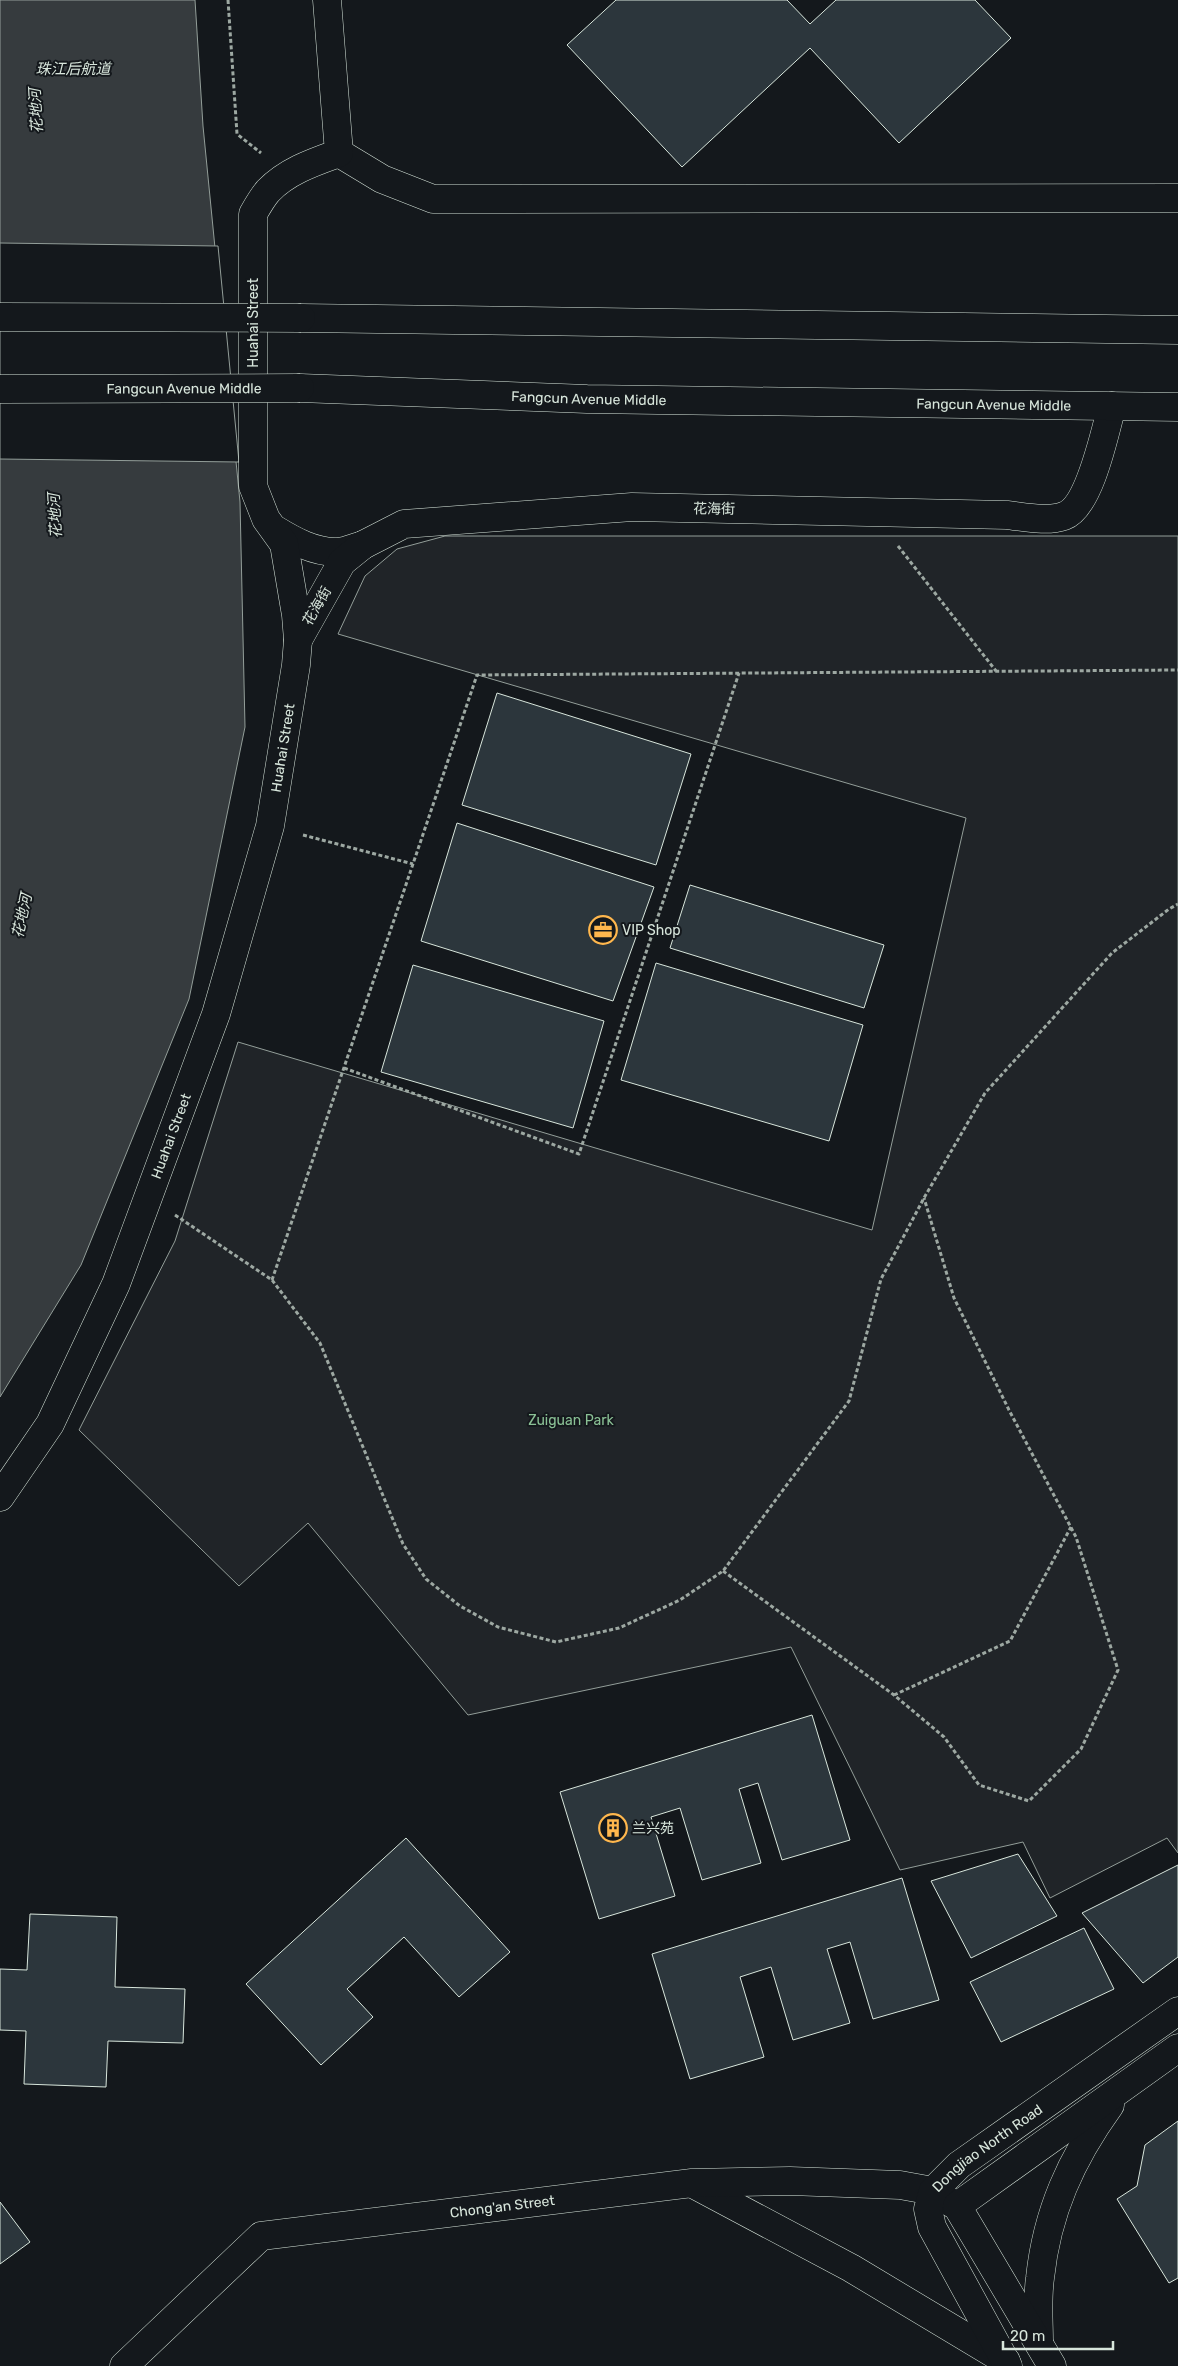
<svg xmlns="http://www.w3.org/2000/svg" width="1178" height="2366" font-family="Rubik,'Noto Sans SC',sans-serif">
  <rect width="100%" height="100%" fill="#14181c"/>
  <polygon fill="#202428" stroke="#939e99" points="445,536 1178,536 1178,1853 1167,1838 1050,1898 1023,1842 900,1870 791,1647 468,1715 308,1523 239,1586 79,1430 175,1241 238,1042 872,1230 966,818 338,634 365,576 397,549"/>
  <polygon fill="#363b3e" stroke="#939e99" points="0,0 195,0 203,126 240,502 245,727 189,999 81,1265 0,1397"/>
  <polygon fill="#14181c" stroke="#939e99" points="0,243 218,246 239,462 0,459"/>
  <g fill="#2c363c" stroke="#d8e6dc">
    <polygon points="616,0 787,0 810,24 836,0 975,0 1011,38 899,143 810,48 682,167 567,45"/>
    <polygon points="497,693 691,754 656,865 462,805"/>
    <polygon points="457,823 654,887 613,1001 421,941"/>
    <polygon points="690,885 884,945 864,1008 670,948"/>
    <polygon points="656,963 863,1025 829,1141 621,1080"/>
    <polygon points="413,965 604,1021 573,1128 381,1072"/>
    <polygon points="812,1715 850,1840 782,1860 758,1783 739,1789 761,1863 702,1880 680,1808 651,1817 675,1896 599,1919 560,1792"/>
    <polygon points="406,1838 510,1952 459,1997 404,1937 347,1989 373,2017 321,2065 246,1984"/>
    <polygon points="1018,1854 1057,1916 971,1958 931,1881"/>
    <polygon points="1178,1865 1178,1957 1143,1983 1082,1913"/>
    <polygon points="902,1878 939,2000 873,2019 850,1942 827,1949 850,2023 793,2040 771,1967 740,1977 764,2057 690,2079 652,1954"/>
    <polygon points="30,1914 117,1917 115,1987 185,1989 183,2043 108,2041 106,2087 24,2084 26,2031 0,2030 0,1969 27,1970"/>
    <polygon points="1084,1928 1114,1989 1001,2042 970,1982"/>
    <polygon points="1178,2121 1178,2278 1169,2283 1117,2199 1137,2186 1145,2145"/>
    <polygon points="0,2202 30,2242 0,2264"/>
  </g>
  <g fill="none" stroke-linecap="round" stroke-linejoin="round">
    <defs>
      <g id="minor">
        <polyline points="339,153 382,179 433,199 1178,198"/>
        <path d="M276,530C294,541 314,552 336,552C345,552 355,547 363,545"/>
        <path d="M298,640L342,562L363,545L404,524L632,507L1007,515C1025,517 1047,522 1064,516C1090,507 1105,431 1112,406"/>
        <path id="s1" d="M0,1497L50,1424L116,1284L216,1014L270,826L296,665L298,640L296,615L284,544L266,519L253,486V214C257,207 262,198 268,191C287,171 314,162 339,153L327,0"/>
        <polyline points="693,2184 851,2268 1006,2361"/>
        <path id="s2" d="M124,2366L261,2236L692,2183L790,2181L900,2185L933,2191L953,2204"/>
      </g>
      <g id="major">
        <path d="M1039,2343C1039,2322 1037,2299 1040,2278C1047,2212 1071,2159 1110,2105"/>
        <path id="s3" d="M1008,2366L932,2227L928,2209L933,2191L959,2165L1178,2011"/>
        <polyline points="1052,2366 957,2206 1178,2048"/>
      </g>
      <g id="highway">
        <polyline points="301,318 1178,330"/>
        <path id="s4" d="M300,388L587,399L1178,407"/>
      </g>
    </defs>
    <use href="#minor" stroke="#d8e6dc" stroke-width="29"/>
    <use href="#major" stroke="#d8e6dc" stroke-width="29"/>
    <use href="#highway" stroke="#d8e6dc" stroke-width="29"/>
    <g stroke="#9da8a2" stroke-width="3" stroke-dasharray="4 2.5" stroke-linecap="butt">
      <polyline points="228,0 237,134 261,153"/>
      <polyline points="898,546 996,671"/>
      <polyline points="303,835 413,864"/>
      <polyline points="344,1068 579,1154 739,673"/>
      <polyline points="175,1215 272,1280 320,1343 403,1544 426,1579 460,1606 498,1627 556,1642 619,1628 680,1600 723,1571 849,1401 881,1279 924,1198 985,1093 1112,953 1169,909 1178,904"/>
      <polyline points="272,1280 477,675 1178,670"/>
      <polyline points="723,1571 894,1695 944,1737 979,1785 1029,1801 1081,1749 1118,1670 1076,1537 1009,1410 954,1298 924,1198"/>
      <polyline points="894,1695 1010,1641 1071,1527"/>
    </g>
    <use href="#minor" stroke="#14181c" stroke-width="28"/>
    <use href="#major" stroke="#14181c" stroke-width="28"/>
    <use href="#highway" stroke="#14181c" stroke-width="28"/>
    <defs>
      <g id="highway-bridge">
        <polyline points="0,317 301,318"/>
        <path id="s5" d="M0,389L300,388"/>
      </g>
    </defs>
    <use href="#highway-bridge" stroke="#d8e6dc" stroke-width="29" stroke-linecap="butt"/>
    <use href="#highway-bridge" stroke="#14181c" stroke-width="28"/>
  </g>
  <defs>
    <symbol id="office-ring" viewBox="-11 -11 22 22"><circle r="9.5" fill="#14181c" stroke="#ffb74d" stroke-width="1.5"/><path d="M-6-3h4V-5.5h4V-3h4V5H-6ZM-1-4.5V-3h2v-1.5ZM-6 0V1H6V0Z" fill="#ffb74d"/></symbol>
    <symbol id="building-ring" viewBox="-11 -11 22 22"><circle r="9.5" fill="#14181c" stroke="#ffb74d" stroke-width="1.5"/><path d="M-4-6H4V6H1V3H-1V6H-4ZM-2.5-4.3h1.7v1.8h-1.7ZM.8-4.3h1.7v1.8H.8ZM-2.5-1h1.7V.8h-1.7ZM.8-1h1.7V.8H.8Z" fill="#ffb74d"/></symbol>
  </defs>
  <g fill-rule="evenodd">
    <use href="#office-ring" x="587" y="914" width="32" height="32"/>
    <use href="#building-ring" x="597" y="1812" width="32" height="32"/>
  </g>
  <g text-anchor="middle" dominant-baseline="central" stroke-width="4" stroke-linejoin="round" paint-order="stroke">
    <g font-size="14" fill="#d8e6dc" stroke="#14181c">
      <text transform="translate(253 323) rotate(-90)">Huahai Street</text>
      <text stroke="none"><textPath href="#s5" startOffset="184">Fangcun Avenue Middle</textPath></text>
      <text stroke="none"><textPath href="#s4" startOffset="289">Fangcun Avenue Middle</textPath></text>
      <text stroke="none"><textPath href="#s4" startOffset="694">Fangcun Avenue Middle</textPath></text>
      <text transform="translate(714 509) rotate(1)">花海街</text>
      <text transform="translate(317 606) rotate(-60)">花海街</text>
      <text stroke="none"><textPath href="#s1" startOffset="806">Huahai Street</textPath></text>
      <text stroke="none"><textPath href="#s1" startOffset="401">Huahai Street</textPath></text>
      <text stroke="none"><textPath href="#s3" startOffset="265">Dongjiao North Road</textPath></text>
      <text stroke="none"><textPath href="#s2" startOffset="432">Chong'an Street</textPath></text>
    </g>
    <g font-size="14" fill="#d8e6dc" stroke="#14181c" text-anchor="start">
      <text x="622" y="930">VIP Shop</text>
      <text x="632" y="1828">兰兴苑</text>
    </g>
    <g font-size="14" fill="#8ac095" stroke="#14181c">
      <text x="571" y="1420">Zuiguan Park</text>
    </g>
    <g font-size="15" font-style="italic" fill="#d8e6dc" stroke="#14181c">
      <text x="73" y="69">珠江后航道</text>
      <text transform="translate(36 111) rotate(-93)">花地河</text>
      <text transform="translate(55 516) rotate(-93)">花地河</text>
      <text transform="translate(22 916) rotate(-78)">花地河</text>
    </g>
  </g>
  <path d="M1003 2341v8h110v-8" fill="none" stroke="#d8e6dc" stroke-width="2.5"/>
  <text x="1010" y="2341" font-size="15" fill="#d8e6dc" stroke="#14181c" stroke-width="4" paint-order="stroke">20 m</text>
</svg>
